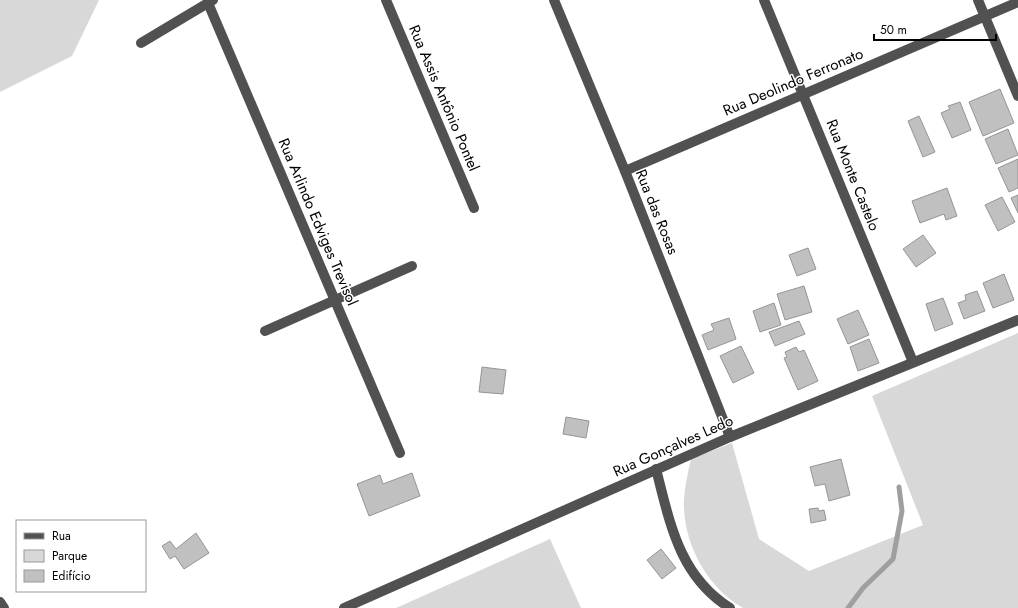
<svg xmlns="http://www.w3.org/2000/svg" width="1018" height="608" font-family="Jost,sans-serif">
  <rect width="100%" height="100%" fill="#fff"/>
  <g fill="#d8d8d8">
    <polygon points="0,0 99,0 72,56 0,92"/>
    <path d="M1018,333V608H743C706,587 682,541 684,499C685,485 688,472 691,459L732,443L759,539L809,571L923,525L872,396Z"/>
    <polygon points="550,539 581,608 396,608"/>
  </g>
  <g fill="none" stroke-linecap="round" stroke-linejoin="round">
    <polyline stroke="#9f9f9f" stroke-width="5" points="848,608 863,588 893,559 902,511 899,487"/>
  </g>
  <g fill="#c0c0c0" stroke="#959595">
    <polygon points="1000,89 1014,123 983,136 969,102"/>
    <polygon points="960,102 971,130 952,138 941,113 950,109 948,106"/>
    <polygon points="919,116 935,152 923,157 908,121"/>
    <polygon points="1008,129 1018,155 996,164 985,139"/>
    <polygon points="1018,159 1018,188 1009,192 998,168"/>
    <polygon points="947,188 957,216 946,220 944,214 920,223 912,201"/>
    <polygon points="1018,195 1018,213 1011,198"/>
    <polygon points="1002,197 1015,222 998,231 985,205"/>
    <polygon points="923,235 936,253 916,267 903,249"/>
    <polygon points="808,248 816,269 797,276 789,255"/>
    <polygon points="1004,274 1014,300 993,308 983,283"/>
    <polygon points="804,286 812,312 785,320 777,294"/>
    <polygon points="977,291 985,311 964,319 958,303 966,300 965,295"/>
    <polygon points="943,298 953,324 935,331 926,304"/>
    <polygon points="774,303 781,325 760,332 753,311"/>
    <polygon points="858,310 869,335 848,344 837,319"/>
    <polygon points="729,318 736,339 708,350 702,335 714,330 711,324"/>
    <polygon points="799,321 805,334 775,346 769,332"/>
    <polygon points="869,339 879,363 858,371 850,347"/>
    <polygon points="741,346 754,373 733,383 720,356"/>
    <polygon points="796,347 799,352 804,350 818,381 798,390 784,358 787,357 785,352"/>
    <polygon points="482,367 506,370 503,394 479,392"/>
    <polygon points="566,417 589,421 586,438 563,434"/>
    <polygon points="841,459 850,495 829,501 825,484 815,486 810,467"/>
    <polygon points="412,473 420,496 369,516 357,484 380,475 383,484"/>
    <polygon points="818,508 819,511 824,510 826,520 811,523 809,509"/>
    <polygon points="196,533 209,553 184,569 175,556 170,559 162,546 170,541 176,549"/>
    <polygon points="661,549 676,568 662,579 647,560"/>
  </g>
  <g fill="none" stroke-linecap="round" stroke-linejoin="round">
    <g stroke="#515151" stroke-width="10">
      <polyline points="386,0 474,208"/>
      <polyline points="554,0 625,171 730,437"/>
      <polyline points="764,0 913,362"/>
      <polyline points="978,0 1018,96"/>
      <polyline points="208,3 400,453"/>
      <polyline points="141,43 213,0"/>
      <polyline points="625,171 1018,2"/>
      <polyline points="265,331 412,266"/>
      <path d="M656,469C670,523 679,576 730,608"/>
      <polyline points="0,602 4,608"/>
      <polyline points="344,608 730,437 1018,320"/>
    </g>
  </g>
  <g text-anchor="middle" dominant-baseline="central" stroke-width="3" stroke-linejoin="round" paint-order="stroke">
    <g font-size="15" fill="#000" stroke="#fff">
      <text transform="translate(793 82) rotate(-23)">Rua Deolindo Ferronato</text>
      <text transform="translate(444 98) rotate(67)">Rua Assis Antônio Pontel</text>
      <text transform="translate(853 175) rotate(68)">Rua Monte Castelo</text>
      <text transform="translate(657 212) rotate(68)">Rua das Rosas</text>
      <text transform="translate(318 222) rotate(67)">Rua Arlindo Edviges Trevisol</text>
      <text transform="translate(673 446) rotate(-24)">Rua Gonçalves Ledo</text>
    </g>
  </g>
  <rect x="16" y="520" width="130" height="72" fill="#ffffff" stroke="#999999"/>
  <rect x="24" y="533" width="20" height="6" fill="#515151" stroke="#999999"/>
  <text x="52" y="540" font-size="12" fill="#000000">Rua</text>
  <rect x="24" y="550" width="20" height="12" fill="#d8d8d8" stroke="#999999"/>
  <text x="52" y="560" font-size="12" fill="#000000">Parque</text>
  <rect x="24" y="570" width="20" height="12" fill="#c0c0c0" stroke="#999999"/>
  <text x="52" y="580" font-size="12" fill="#000000">Edifício</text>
  <path d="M874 34v6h122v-6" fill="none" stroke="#000000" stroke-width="2"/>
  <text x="880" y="34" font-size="12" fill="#000000" stroke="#ffffff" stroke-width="3" paint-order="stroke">50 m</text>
</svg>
